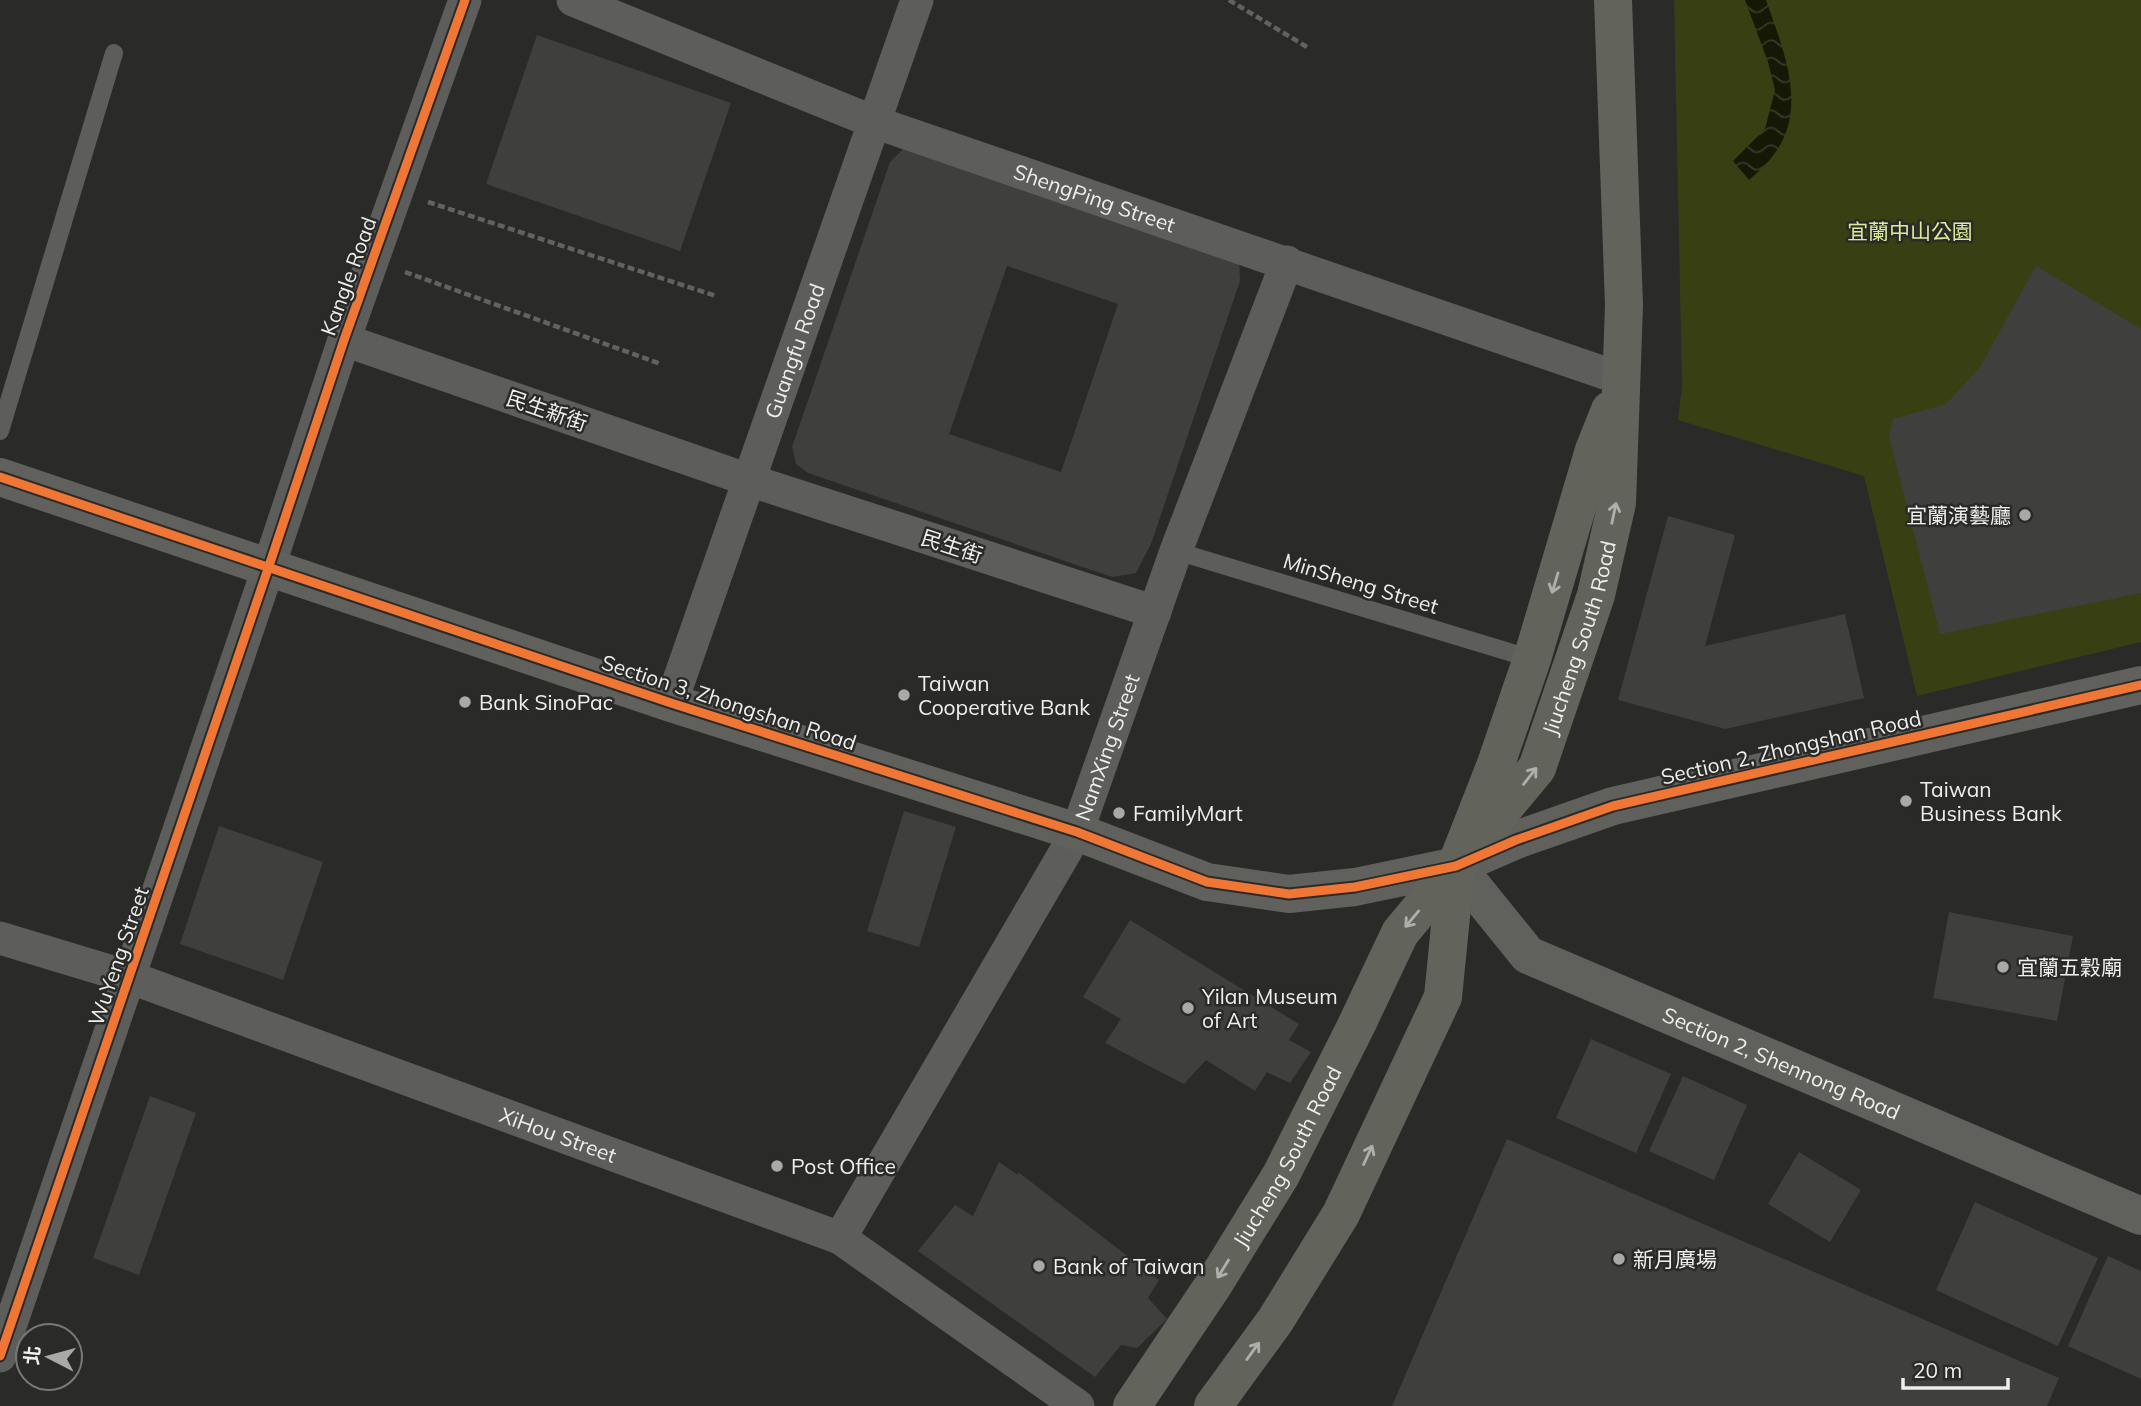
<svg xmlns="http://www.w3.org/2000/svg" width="2141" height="1406" font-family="Mulish,'Noto Sans TC',sans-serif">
  <defs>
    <pattern id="water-waves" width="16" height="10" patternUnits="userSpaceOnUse" patternTransform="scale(1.75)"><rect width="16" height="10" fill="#141804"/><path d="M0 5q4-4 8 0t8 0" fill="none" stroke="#363a29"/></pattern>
  </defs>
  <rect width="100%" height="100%" fill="#2a2a29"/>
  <polygon fill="#383f12" points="1674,0 2141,0 2141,642 1917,696 1864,476 1678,420 1682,386"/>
  <path fill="url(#water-waves)" d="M1745,0H1766C1783,49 1810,110 1772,157C1766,165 1757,173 1749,180L1733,161L1765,129L1775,90L1768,62Z"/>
  <g fill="#3f3f3e" fill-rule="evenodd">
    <polygon points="537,35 731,103 680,251 486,184"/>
    <path d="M904,148L1239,262L1240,281L1151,544L1136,573L1112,577L808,473L796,464L792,447L890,162ZM1007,266L1118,304L1061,472L949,434Z"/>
    <polygon points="2036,266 2141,329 2141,593 1940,634 1889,437 1893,419 1946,404 1980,367"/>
    <polygon points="1668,516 1735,535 1705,646 1845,614 1864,698 1725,729 1618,700"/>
    <polygon points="904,811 956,827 919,947 867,931"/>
    <polygon points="219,826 323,862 283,980 180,944"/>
    <polygon points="1949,912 2073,936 2057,1021 1933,998"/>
    <polygon points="1130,920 1299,1024 1289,1040 1311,1052 1290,1083 1267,1072 1255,1091 1206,1060 1184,1084 1105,1043 1121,1019 1083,997"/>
    <polygon points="1591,1039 1671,1074 1636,1153 1556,1118"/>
    <polygon points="1683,1076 1747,1105 1714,1180 1649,1151"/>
    <polygon points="150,1096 196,1113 139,1275 93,1258"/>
    <polygon points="1507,1139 2059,1378 2047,1406 1392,1406"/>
    <polygon points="1799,1152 1861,1190 1830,1242 1768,1204"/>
    <polygon points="999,1162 1018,1175 1018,1172 1159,1280 1148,1298 1167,1319 1137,1348 1121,1345 1095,1377 918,1251 955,1205 973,1216"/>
    <polygon points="1975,1202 2098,1258 2058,1346 1936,1290"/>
    <polygon points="2108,1256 2141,1271 2141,1379 2068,1346"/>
  </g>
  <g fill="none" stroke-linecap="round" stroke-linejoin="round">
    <g stroke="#626261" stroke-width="4.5" stroke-dasharray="7 3.5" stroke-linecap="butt">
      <polyline points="1229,0 1307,47"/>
      <polyline points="428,202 716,296"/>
      <polyline points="405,272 661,364"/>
    </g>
    <g stroke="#5d5d5c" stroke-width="18">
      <polyline points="0,431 114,53"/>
      <polyline points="1176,551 1532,659"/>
    </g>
    <g stroke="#5d5d5c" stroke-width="33">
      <path id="s1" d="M573,0L874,122L1622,379"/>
      <polyline points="344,340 749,480 1155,612"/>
      <path id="s2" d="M671,703L917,0"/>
      <path id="s3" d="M0,938L129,977L840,1238L1078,1406"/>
      <path id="s4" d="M840,1238L1077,832L1176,551L1287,262"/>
      <polyline points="0,1356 269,566 344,340 465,0"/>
    </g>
    <g stroke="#60605c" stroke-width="38">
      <polyline points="0,477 671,703 1077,832 1207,882 1289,894 1355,887 1456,866 1516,840 1613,806 2141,685"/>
      <path id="s5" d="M1456,866L1528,955L2141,1216"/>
    </g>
    <g stroke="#62645b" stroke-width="38">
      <path id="s6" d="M1132,1406L1212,1287L1281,1175L1356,1026L1400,933L1537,768L1596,595L1617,503L1624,305L1613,0"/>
      <polyline points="1213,1406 1275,1321 1341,1214 1443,997 1456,866 1496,764 1532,659 1594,450 1610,410"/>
    </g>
    <defs>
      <g id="cycleway">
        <polyline points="0,477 671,703 1077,832 1207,882 1289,894 1355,887 1456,866 1516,840 1613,806 2141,685"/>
        <polyline points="0,1356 269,566 344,340 465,0"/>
      </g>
    </defs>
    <use href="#cycleway" stroke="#2a2b28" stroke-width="13"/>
    <use href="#cycleway" stroke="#f07635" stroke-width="9"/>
  </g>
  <defs><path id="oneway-shaft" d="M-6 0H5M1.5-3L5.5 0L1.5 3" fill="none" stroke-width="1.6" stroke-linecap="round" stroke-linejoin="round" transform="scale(1.75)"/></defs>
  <g stroke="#afb0ab">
    <use href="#oneway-shaft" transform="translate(1614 513) rotate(-78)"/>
    <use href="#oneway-shaft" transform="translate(1555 583) rotate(107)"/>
    <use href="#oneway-shaft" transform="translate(1530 776) rotate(-52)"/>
    <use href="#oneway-shaft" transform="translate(1412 919) rotate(130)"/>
    <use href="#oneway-shaft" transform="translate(1368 1155) rotate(-65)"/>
    <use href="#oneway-shaft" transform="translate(1223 1269) rotate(122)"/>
    <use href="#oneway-shaft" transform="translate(1253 1351) rotate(-54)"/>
  </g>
  <g fill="#a9a9a8" stroke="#2a2b28" stroke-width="2.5">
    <circle cx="2025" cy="515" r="7"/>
    <circle cx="904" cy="695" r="7"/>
    <circle cx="465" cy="702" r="7"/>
    <circle cx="1906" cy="801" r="7"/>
    <circle cx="1119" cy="813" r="7"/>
    <circle cx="2003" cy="967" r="7"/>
    <circle cx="1188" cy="1008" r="7"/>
    <circle cx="777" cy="1166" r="7"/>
    <circle cx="1619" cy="1259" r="7"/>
    <circle cx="1039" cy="1266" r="7"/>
  </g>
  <g text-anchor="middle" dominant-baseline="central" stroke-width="5" stroke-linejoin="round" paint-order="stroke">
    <g font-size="21" fill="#eeeeec" stroke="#2a2b28">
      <text stroke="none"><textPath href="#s1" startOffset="558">ShengPing Street</textPath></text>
      <text transform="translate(348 276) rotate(-70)">Kangle Road</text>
      <text stroke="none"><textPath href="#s2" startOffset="373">Guangfu Road</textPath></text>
      <text transform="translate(547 410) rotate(19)">民生新街</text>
      <text transform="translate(952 546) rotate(18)">民生街</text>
      <text transform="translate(1361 583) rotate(17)">MinSheng Street</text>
      <text stroke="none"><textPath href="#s6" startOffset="896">Jiucheng South Road</textPath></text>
      <text transform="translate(729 702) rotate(18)">Section 3, Zhongshan Road</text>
      <text transform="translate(1791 747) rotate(-13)">Section 2, Zhongshan Road</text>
      <text stroke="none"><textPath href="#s4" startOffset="560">NamXing Street</textPath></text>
      <text transform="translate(118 956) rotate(-71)">WuYeng Street</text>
      <text stroke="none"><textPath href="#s5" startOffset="390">Section 2, Shennong Road</textPath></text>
      <text stroke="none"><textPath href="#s3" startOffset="592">XiHou Street</textPath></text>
      <text stroke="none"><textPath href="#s6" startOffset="294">Jiucheng South Road</textPath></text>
    </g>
    <g font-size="21" fill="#dbeb99" stroke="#2a2b28">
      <text x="1910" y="231">宜蘭中山公園</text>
    </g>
    <g font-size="21" fill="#eeeeec" stroke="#2a2b28" text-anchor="start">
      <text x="2011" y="515" text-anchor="end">宜蘭演藝廳</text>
      <text x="918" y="683">Taiwan<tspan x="918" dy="24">Cooperative Bank</tspan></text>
      <text x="479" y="702">Bank SinoPac</text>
      <text x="1920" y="789">Taiwan<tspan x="1920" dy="24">Business Bank</tspan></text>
      <text x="1133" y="813">FamilyMart</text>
      <text x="2017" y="967">宜蘭五穀廟</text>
      <text x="1202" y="996">Yilan Museum<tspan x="1202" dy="24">of Art</tspan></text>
      <text x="791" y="1166">Post Office</text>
      <text x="1633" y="1259">新月廣場</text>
      <text x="1053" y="1266">Bank of Taiwan</text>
    </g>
  </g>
  <g transform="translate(49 1357) rotate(276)"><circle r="33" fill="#2a2b28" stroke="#787976" stroke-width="2"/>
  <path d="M0-5L12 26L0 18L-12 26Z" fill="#a9a9a8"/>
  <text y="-10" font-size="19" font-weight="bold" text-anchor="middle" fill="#eeeeec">北</text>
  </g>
  <path d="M1903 1378v10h105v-10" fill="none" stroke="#eeeeec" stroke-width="3.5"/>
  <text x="1913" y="1378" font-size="21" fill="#eeeeec" stroke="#2a2b28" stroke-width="5" paint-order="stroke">20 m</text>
</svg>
